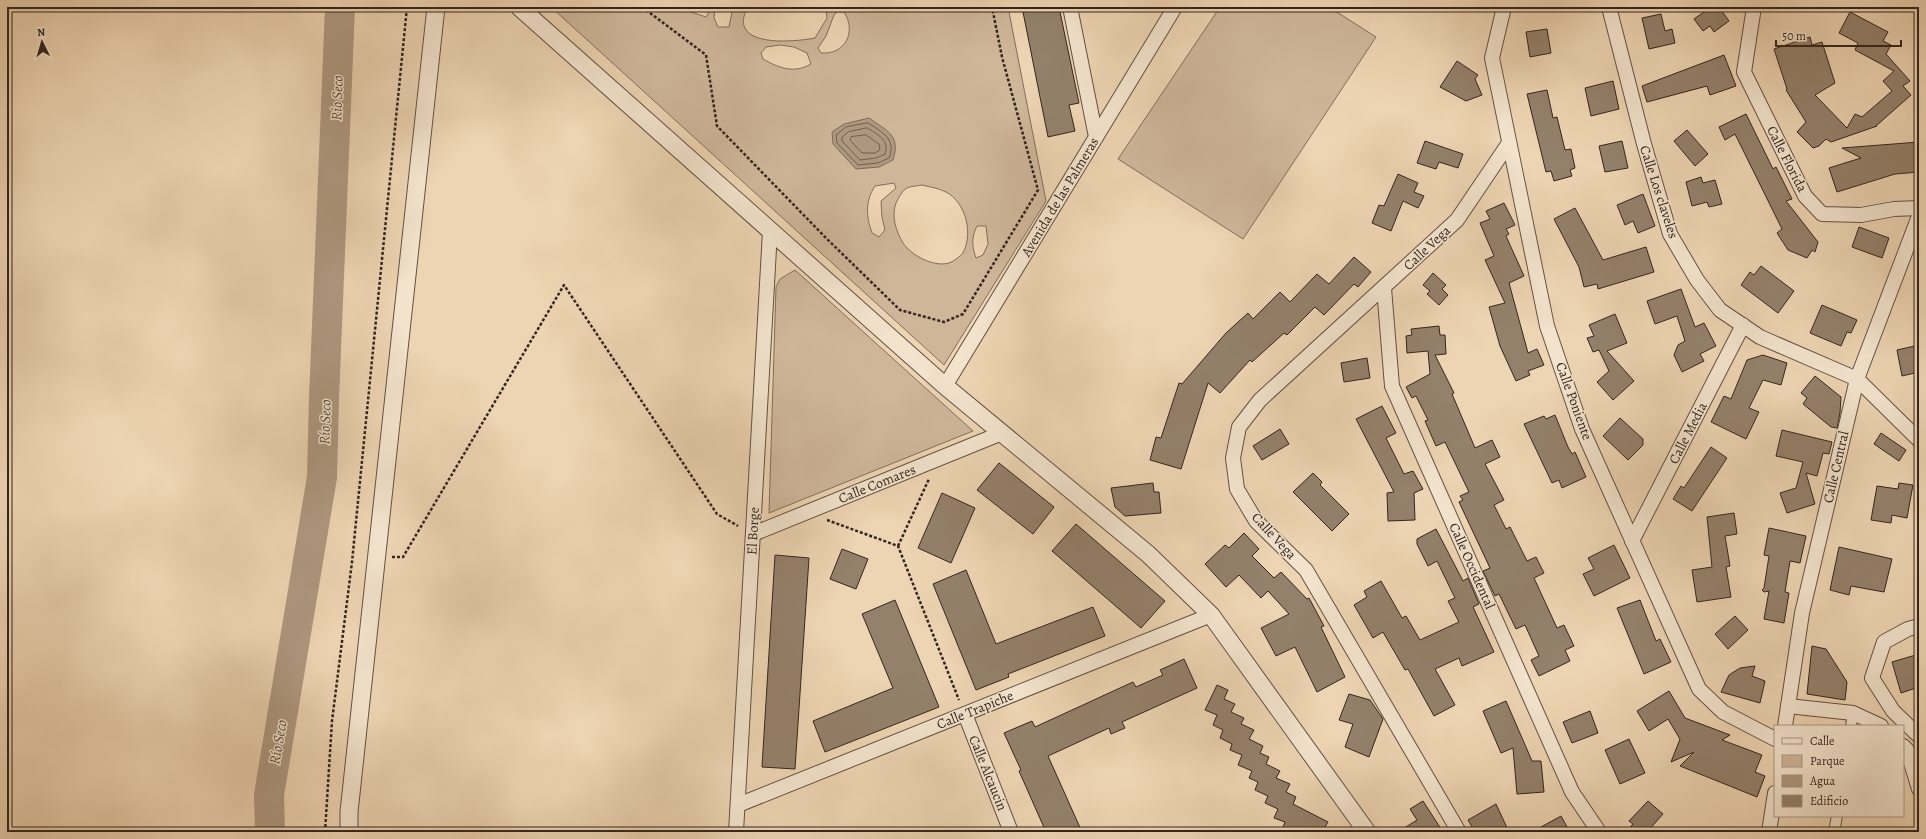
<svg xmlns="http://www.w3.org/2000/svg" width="1926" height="839" font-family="Alegreya,serif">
  <rect width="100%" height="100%" fill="#edd4b2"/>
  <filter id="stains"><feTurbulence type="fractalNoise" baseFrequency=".005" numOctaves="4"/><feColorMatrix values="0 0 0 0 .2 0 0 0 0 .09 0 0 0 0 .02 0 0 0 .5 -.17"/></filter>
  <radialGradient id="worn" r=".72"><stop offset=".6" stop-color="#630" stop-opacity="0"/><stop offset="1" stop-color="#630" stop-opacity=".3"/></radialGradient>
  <g fill="#ceb699" stroke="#816e5c" fill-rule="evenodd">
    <path d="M551,7H686L691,12L706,17L712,7H715L714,18L718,27H729L733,7H748C745,13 741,21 745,28C753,46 800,41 815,38L827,18L826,7H1008L1046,201L944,365ZM837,12H844C857,32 845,55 821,53L818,48L826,36L834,15ZM780,45L794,47L807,53L811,64C794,74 779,68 763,59L761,53L766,47ZM894,183L896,188L881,201L882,217L885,230L879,237L872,233C866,216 865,201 875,186ZM922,185C929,187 939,188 946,192C965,202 973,231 964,251C963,254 959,257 956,259C942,272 912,257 903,243C896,231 891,216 896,203C899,197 902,191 907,188C911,186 918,186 922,185ZM977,226H986L988,244L983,255L976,258C972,247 971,237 977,226Z"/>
    <polygon points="1220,7 1329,7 1376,37 1243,239 1118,159"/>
    <polygon points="795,270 973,431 769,513 776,287 780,279"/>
  </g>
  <path fill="#ae9880" stroke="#7d6a59" d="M869,118C887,131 901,135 893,160L879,167L856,169L833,144L832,132L844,124Z"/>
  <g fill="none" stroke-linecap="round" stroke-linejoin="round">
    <g stroke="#715e4f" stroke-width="1">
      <path d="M868,123C882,132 897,139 889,158L878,163L858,165L837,143L836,135L846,127Z"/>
      <path d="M867,128C877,134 890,140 885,154L876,158L860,160L842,141V137L848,132Z"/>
      <polygon points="866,135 879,144 880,150 875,153 862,153 850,140 851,137"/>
    </g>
    <polyline stroke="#ae9880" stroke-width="30" points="270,832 269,795 322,477 324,399 340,7"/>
  </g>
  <g fill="#94806b" stroke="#34251e">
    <polygon points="1022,7 1059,7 1079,103 1069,105 1075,131 1048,137"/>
    <polygon points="1711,7 1719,7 1729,21 1714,32 1710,26 1703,31 1694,19"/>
    <polygon points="1850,12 1888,32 1883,41 1891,45 1886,54 1910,81 1903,86 1911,95 1876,126 1877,126 1831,142 1826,139 1819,146 1813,148 1797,132 1806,122 1786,90 1787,89 1774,49 1810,37 1812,45 1822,42 1835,83 1815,95 1847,128 1855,114 1862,117 1892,91 1883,81 1894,71 1855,50 1858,43 1839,33"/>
    <polygon points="1661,14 1665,31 1672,29 1675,43 1649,49 1642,18"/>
    <polygon points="1547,29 1551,53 1530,57 1526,32"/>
    <polygon points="1724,55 1736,86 1710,95 1707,86 1647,102 1642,86"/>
    <polygon points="1457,61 1478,75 1475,79 1482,95 1466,101 1440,87"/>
    <polygon points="1613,81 1619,109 1591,116 1585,88"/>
    <polygon points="1547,90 1553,118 1557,117 1565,150 1571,149 1575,168 1570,170 1572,176 1554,181 1551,171 1546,172 1527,94"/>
    <polygon points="1746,114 1773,169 1776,167 1792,199 1786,201 1818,242 1815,252 1812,250 1807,258 1788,250 1777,233 1782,229 1735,134 1725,140 1719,127"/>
    <polygon points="1687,130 1708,154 1695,166 1674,141"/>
    <polygon points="1425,141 1463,154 1458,168 1439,162 1436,169 1417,163"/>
    <polygon points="1622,141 1628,168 1605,172 1599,146"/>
    <polygon points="1919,142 1919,172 1895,174 1837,192 1829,168 1861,158 1842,148"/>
    <polygon points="1398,174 1418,183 1414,192 1424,196 1418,208 1403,201 1391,231 1372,223 1379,205 1384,206"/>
    <polygon points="1701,177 1703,183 1715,180 1722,204 1709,207 1707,202 1692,206 1686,182"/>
    <polygon points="1643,194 1655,226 1638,233 1633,221 1625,225 1617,205"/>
    <polygon points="1504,203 1515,225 1506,229 1509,234 1506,236 1524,276 1509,283 1528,353 1537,349 1544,365 1528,371 1530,375 1516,381 1500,346 1489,307 1505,303 1485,260 1494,256 1480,223 1490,219 1486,211"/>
    <polygon points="1575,208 1603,260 1646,247 1654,272 1598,289 1597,284 1584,287 1579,267 1554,219"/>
    <polygon points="1859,227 1889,238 1882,258 1852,247"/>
    <polygon points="1354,257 1371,272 1358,287 1354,284 1324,315 1315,307 1287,335 1284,333 1252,362 1250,360 1220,393 1208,383 1181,469 1150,460 1156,437 1161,438 1179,383 1182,384 1226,333 1248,313 1253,319 1280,292 1290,302 1317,274 1329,284"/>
    <polygon points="1761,266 1794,291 1778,313 1741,285 1750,272 1754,275"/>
    <polygon points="1433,273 1446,285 1442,289 1448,295 1439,305 1427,294 1430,291 1423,285"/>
    <polygon points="1681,289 1695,327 1704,323 1716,346 1700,354 1704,361 1682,372 1674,355 1678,345 1685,341 1677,316 1655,324 1647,301"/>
    <polygon points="1822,305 1857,320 1851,333 1847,332 1841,346 1810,333"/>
    <polygon points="1615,314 1627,343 1607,351 1634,381 1613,400 1597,382 1609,371 1599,350 1593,352 1587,338 1594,336 1589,325"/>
    <polygon points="1439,326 1440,335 1445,335 1446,354 1435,355 1454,393 1452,394 1475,448 1492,440 1500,457 1485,464 1504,500 1494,505 1506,529 1510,527 1527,561 1536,557 1544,573 1534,578 1557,628 1564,625 1574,646 1565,650 1570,661 1539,676 1531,660 1539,656 1525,625 1516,629 1499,594 1495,596 1483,571 1490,568 1459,502 1463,500 1460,496 1469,492 1445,442 1436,446 1425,421 1428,420 1416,396 1412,398 1406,387 1430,374 1428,351 1407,353 1406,336 1412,335 1411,329"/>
    <polygon points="1919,345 1919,372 1902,376 1897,350"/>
    <polygon points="1763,355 1787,363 1781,385 1763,380 1749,408 1759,412 1746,439 1711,422 1724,396 1731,399 1747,360"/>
    <polygon points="1367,358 1370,378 1344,382 1341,363"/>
    <polygon points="1815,376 1841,397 1840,413 1837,428 1831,427 1803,404 1807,398 1801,393"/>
    <polygon points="1382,406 1396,433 1386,438 1404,474 1413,471 1423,489 1414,493 1415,520 1388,521 1387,493 1394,492 1356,419"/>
    <polygon points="1555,415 1568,447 1572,454 1575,452 1586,477 1562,488 1559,480 1552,483 1524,424 1544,416 1546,419"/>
    <polygon points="1620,418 1643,439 1643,445 1628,460 1603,436"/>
    <polygon points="1280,429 1289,444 1262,460 1253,446"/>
    <polygon points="1782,430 1832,442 1829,454 1823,453 1817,476 1806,473 1815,504 1787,513 1780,493 1796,488 1803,462 1776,456"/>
    <polygon points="1881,433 1906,450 1899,461 1874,444"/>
    <polygon points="1711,447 1727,458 1692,511 1673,499 1681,486 1684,488"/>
    <polygon points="999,463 1054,507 1033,534 977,490"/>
    <polygon points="1313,473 1322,482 1320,485 1349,514 1332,531 1293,492"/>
    <polygon points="1153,483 1154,492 1159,492 1161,513 1125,516 1115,507 1111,488"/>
    <polygon points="1899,483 1913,485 1907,518 1892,515 1891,523 1871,520 1877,486 1898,489"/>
    <polygon points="942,493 975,508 951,563 918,548"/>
    <polygon points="1734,513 1737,534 1725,536 1730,566 1726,567 1731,597 1697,602 1692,570 1712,567 1707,517"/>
    <polygon points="1076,524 1165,601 1141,628 1052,551"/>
    <polygon points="1769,528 1806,536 1800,563 1790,561 1785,592 1789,593 1784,623 1764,619 1769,591 1764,592 1762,590 1764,588 1769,556 1764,555"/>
    <polygon points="1436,529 1463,581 1468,578 1479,604 1473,607 1494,652 1462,666 1459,658 1435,669 1455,705 1434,716 1408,669 1405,670 1383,632 1373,638 1354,605 1367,597 1364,591 1381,581 1402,618 1406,616 1420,640 1459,622 1448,601 1455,598 1437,561 1428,566 1417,544 1417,539"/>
    <polygon points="1244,533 1259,549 1252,556 1274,578 1281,572 1307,599 1309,598 1324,626 1321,627 1345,677 1317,692 1295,647 1276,656 1261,628 1289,614 1268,591 1261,598 1239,575 1226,587 1205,564 1225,545 1229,548"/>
    <polygon points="1614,545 1630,578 1594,596 1583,574 1594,569 1588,558"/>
    <polygon points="1839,547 1892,559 1884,592 1851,586 1849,595 1830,590"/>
    <polygon points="842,549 868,559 856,589 830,579"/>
    <polygon points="775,555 809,558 795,769 762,767"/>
    <polygon points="966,570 996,644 1093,607 1105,636 1008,674 1009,677 976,690 933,584"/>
    <polygon points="895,600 939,707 825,752 813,721 893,688 862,614"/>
    <polygon points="1640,600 1656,641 1660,639 1671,662 1644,674 1617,608"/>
    <polygon points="1735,616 1748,630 1728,649 1715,634"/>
    <polygon points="1812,646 1826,649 1847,682 1845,700 1807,694"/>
    <polygon points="1919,654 1919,687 1901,693 1892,662"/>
    <polygon points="1184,659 1197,688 1122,722 1125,728 1111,734 1109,728 1048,756 1082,832 1046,832 1019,771 1021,770 1004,733 1032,721 1035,727 1133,682 1136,687 1163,675 1160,670"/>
    <polygon points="1755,666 1752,676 1765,681 1760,703 1721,692 1729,675 1740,668"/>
    <polygon points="1217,685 1228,690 1224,699 1235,704 1231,712 1244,718 1241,724 1254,730 1249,739 1263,746 1260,753 1269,757 1266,764 1280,771 1276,778 1290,784 1286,792 1296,797 1293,804 1328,822 1322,832 1281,832 1285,822 1274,818 1278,809 1265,803 1268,796 1255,790 1258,782 1249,778 1252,771 1238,765 1242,755 1230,750 1232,744 1220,738 1223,730 1213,725 1217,715 1205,710"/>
    <polygon points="1669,691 1685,718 1730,735 1722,740 1762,755 1755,772 1765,776 1757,797 1680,766 1694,752 1671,762 1680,739 1668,719 1649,731 1637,711"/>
    <polygon points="1349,694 1370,700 1383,719 1369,757 1345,747 1353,724 1339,720"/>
    <polygon points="1506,701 1532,761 1541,761 1544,792 1517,794 1513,748 1501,753 1483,711"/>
    <polygon points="1590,711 1598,733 1572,743 1563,722"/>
    <polygon points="1629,739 1645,773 1620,784 1605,750"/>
    <polygon points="1423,801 1443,832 1398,832 1417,820 1410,809"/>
    <polygon points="1648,801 1663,814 1647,832 1626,832 1633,824 1629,821"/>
    <polygon points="1496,804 1509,832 1475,832 1468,820"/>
    <polygon points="1561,816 1570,832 1532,832"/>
  </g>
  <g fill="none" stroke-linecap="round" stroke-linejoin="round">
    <defs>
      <g id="pedestrian">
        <polyline points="1851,726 1853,713"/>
        <polyline points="1834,832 1837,816"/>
      </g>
      <g id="minor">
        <polyline points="1070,7 1096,137"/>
        <polyline points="1504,7 1492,58 1547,326 1582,429 1699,689 1723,712 1775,739"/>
        <polyline points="1609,7 1644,144 1670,234 1697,280 1720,310 1760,337 1857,379 1919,440"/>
        <polyline points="1754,7 1744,72 1805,196 1822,214 1861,215 1894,209 1919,208"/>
        <polyline points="1384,288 1392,386 1572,792 1599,832"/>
        <polyline points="945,386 1175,7"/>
        <polyline points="753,534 1002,433"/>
        <polyline points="1632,541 1743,325"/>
        <polyline points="1919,626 1908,629 1884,642 1872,678 1893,711 1919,736"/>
        <polyline points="1788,706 1853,713 1881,726"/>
        <polyline points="965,714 1011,832"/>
        <polyline points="1785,726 1802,613 1857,379 1919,216"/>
        <polyline points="1903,746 1907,750 1919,789"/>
        <polyline points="738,805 1211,615"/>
        <polyline points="736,832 770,231"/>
        <polyline points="1459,832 1306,570 1256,521 1237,489 1233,458 1239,427 1260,400 1457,220 1509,143"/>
        <polyline points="1769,832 1775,793"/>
      </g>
      <g id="tertiary">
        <polyline points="519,7 945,386 1148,554 1211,615 1367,832"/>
        <polyline points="349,832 349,812 436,7"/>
      </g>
    </defs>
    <use href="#pedestrian" stroke="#625143" stroke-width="12"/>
    <use href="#minor" stroke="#625143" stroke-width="16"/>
    <use href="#tertiary" stroke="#625143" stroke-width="19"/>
    <g stroke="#34251e" stroke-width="2.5" stroke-dasharray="3 2" stroke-linecap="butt">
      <polyline points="642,7 706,55 717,126 826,238 900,310 944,322 963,314 1038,190 1002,57 992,7"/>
      <polyline points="827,520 898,546 959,700"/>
      <polyline points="898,546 929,479"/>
      <polyline points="392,557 403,557 564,285 717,514 738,526"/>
      <polyline points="325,832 332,721 352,562 407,7"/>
    </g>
    <use href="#pedestrian" stroke="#f3e3cd" stroke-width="10"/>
    <use href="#minor" stroke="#f3e3cd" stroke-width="14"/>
    <use href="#tertiary" stroke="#f3e3cd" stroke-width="17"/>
  </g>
  <g text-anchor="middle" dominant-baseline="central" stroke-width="3" stroke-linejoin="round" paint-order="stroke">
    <g font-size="14" fill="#34251e" stroke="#f3e3cd">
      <text transform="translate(1787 159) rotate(63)">Calle Florida</text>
      <text transform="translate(1659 192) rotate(72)">Calle Los claveles</text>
      <text transform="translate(1060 197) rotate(-59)">Avenida de las Palmeras</text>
      <text transform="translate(1427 248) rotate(-43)">Calle Vega</text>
      <text transform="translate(1574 401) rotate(70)">Calle Poniente</text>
      <text transform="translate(1688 433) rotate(-63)">Calle Media</text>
      <text transform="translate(1836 467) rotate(-77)">Calle Central</text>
      <text transform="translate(877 484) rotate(-22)">Calle Comares</text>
      <text transform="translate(753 531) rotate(-87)">El Borge</text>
      <text transform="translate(1274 536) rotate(47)">Calle Vega</text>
      <text transform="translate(1472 566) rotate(66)">Calle Occidental</text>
      <text transform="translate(975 710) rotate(-22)">Calle Trapiche</text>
      <text transform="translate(988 773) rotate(68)">Calle Alcaucin</text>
    </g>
    <g font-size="15" font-style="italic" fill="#59483b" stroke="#f3e3cd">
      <text transform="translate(337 98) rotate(-88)">Río Seco</text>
      <text transform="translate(325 422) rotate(-88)">Río Seco</text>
      <text transform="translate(278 742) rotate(-80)">Río Seco</text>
    </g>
  </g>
  <rect width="1926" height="839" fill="none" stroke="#edd4b2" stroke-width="24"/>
  <rect x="8" y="8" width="1910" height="823" fill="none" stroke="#34251e" stroke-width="2"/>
  <rect x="12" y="12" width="1902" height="815" fill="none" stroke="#34251e"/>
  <rect x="1774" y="725" width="130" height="92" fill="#f3e3cd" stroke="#a79787"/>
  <rect x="1782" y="738" width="20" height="6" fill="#f3e3cd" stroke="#a79787"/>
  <text x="1810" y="745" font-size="12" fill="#34251e">Calle</text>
  <rect x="1782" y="755" width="20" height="12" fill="#ceb699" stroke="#a79787"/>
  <text x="1810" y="765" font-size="12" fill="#34251e">Parque</text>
  <rect x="1782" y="775" width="20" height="12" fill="#ae9880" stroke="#a79787"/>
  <text x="1810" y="785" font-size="12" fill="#34251e">Agua</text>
  <rect x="1782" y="795" width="20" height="12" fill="#94806b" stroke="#a79787"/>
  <text x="1810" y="805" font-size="12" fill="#34251e">Edificio</text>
  <g transform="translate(42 42) rotate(355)" stroke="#f3e3cd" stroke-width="3" paint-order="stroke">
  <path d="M0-3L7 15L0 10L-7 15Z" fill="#34251e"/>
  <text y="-6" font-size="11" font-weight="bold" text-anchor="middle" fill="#34251e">N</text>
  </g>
  <path d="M1776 40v6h125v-6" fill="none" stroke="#34251e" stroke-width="2"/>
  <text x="1782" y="40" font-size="12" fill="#34251e" stroke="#f3e3cd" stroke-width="3" paint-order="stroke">50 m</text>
  <rect width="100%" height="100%" filter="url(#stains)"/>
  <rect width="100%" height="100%" fill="url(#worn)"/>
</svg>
